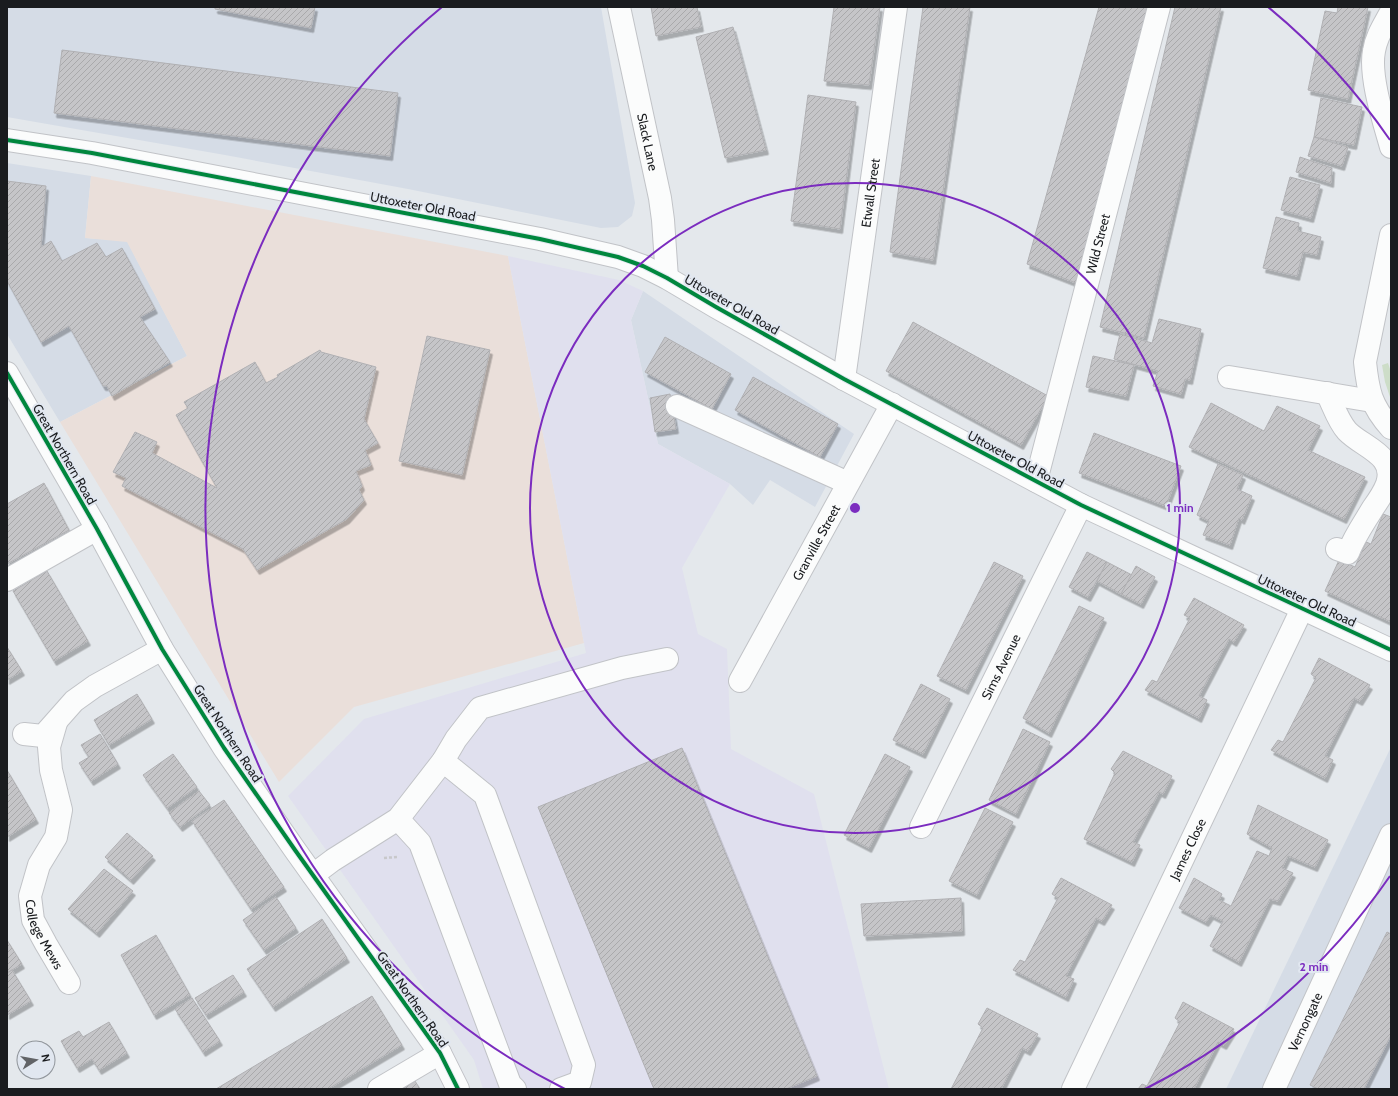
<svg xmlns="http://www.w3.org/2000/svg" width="1398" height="1096" font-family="Cabin,sans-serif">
  <defs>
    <pattern id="building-hatch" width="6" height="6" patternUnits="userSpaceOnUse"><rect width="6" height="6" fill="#c5c5c8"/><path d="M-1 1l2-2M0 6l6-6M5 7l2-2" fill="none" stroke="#a9a9ab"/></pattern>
    <filter id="shadow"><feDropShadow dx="2.5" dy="4.5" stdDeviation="0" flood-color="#0004"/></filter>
  </defs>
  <rect width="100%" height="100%" fill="#e4e8ec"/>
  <g fill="#d5dce6">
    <polygon points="7,7 601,7 635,203 632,216 618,227 601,228 408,189 225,155 7,117"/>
    <polygon points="7,163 91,176 85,238 127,241 187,356 60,422 7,334"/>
    <polygon points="643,291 854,434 815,507 770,480 753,505 730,484 658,444 631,320"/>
    <polygon points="1391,747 1391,1089 1226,1089"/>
  </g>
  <polygon fill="#eadfda" points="91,176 508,256 584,643 354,707 279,782 60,422 187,356 127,242 85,238"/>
  <polygon fill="#e0e0ee" points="508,256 619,280 643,291 631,320 658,444 730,484 682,568 698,634 727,649 731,749 814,794 889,1089 483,1089 474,1060 288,796 364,719 586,653"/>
  <polygon fill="#cdddc8" points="1388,363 1391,372 1391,400 1385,382 1382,365"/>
  <g fill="url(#building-hatch)" stroke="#b0b0b3" filter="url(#shadow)">
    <polygon points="215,7 315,7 311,28 215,9"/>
    <polygon points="651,7 697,7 701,27 656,36"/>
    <polygon points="834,7 880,7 869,85 824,81"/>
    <polygon points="923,7 970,7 933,260 890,252"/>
    <polygon points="1099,7 1148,7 1076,283 1027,264"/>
    <polygon points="1175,7 1221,7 1144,338 1100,327"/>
    <polygon points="1338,7 1368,7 1348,99 1308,90 1325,11 1337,13"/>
    <polygon points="733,27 766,150 725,158 696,37"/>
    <polygon points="62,50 398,93 390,156 54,113"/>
    <polygon points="808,95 856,102 840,229 791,221"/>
    <polygon points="1321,98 1362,107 1354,145 1314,137"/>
    <polygon points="1314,137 1348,147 1342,166 1308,156"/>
    <polygon points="1300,157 1332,168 1331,183 1296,172"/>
    <polygon points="1290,177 1320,185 1311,218 1281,210"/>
    <polygon points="7,181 46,186 41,247 51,241 62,261 97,243 106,257 122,248 155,309 140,317 170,362 112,396 107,386 103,386 69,326 41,342 7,281"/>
    <polygon points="1276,217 1299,223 1298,231 1321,237 1317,255 1303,252 1297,276 1263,268"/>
    <polygon points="1159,319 1201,329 1190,380 1185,379 1181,394 1153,386 1158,371 1114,359 1120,334 1152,343"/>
    <polygon points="913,322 1048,396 1021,445 886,371"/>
    <polygon points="427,336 490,350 462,475 399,461"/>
    <polygon points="665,337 731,374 712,409 645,372"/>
    <polygon points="320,350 321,352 376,367 364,419 378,443 365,450 371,465 356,471 362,486 359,490 364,500 347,519 257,570 243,549 122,486 126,478 113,472 135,432 157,442 152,453 217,488 176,415 188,408 184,402 255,362 266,383 278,377 277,375"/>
    <polygon points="1093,356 1134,365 1126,396 1086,387"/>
    <polygon points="753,377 838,424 820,457 735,410"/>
    <polygon points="670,394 676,429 655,432 650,398"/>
    <polygon points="1211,403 1264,431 1277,406 1320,426 1308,450 1365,477 1344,519 1189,447"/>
    <polygon points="1094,433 1181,466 1166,506 1079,473"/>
    <polygon points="1218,464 1243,475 1237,489 1252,496 1242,520 1239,518 1230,545 1203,535 1209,521 1197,515"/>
    <polygon points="44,483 69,530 7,564 7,504"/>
    <polygon points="1383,514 1391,517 1391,622 1325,591 1339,560 1355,567 1366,542 1371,544"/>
    <polygon points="1087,552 1107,562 1088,597 1069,587"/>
    <polygon points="994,562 1023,576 966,690 937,676"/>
    <polygon points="1107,562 1132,575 1121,594 1097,581"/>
    <polygon points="1136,566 1155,577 1141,604 1121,594"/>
    <polygon points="47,571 88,641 54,661 13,591"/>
    <polygon points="1194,598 1244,625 1234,642 1229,639 1199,696 1207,700 1199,718 1145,690 1152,680 1157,682 1190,618 1184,615"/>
    <polygon points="1079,606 1104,618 1049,733 1023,718"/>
    <polygon points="7,647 22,671 7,680"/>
    <polygon points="1319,658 1370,685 1360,701 1354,698 1325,756 1333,760 1325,778 1271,750 1278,740 1283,742 1316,678 1311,674"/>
    <polygon points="921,684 950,699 923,754 893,740"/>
    <polygon points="137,694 152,719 109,745 94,720"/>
    <polygon points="1023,729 1050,742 1016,814 989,800"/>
    <polygon points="100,734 118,764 91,781 79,763 89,757 81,745"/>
    <polygon points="682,748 817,1076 786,1089 654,1089 538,807"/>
    <polygon points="1123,751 1172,776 1163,794 1159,792 1133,842 1140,845 1132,862 1084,839 1115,773 1111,769"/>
    <polygon points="173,754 197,787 167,808 143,775"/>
    <polygon points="885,754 910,767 869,848 844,835"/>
    <polygon points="7,770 36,819 7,837"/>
    <polygon points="199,791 210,805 180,827 169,813"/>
    <polygon points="224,800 284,887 251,909 192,821"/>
    <polygon points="1258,805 1328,840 1315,867 1288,856 1282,868 1293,873 1278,901 1270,899 1239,962 1210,946 1223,921 1211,915 1206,922 1179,908 1194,878 1222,894 1219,900 1231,906 1257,851 1269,856 1272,848 1247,834"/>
    <polygon points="985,808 1013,822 977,895 949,881"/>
    <polygon points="127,833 153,856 131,880 105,857"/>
    <polygon points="104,869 133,891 97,933 68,909"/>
    <polygon points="1061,878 1112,905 1102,921 1096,918 1066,976 1074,979 1066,997 1013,970 1020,960 1025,962 1058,898 1052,894"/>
    <polygon points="276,897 296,928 264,950 243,920"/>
    <polygon points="961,898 962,931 864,936 861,904"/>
    <polygon points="322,919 347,958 273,1007 247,969"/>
    <polygon points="1387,932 1391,934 1391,1035 1364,1089 1318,1089 1310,1085"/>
    <polygon points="156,935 190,995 154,1015 121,955"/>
    <polygon points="7,940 22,964 7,973"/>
    <polygon points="12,970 31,1001 7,1015 7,973"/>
    <polygon points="233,975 244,992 206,1015 195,998"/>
    <polygon points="372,996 402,1045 328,1089 216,1089"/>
    <polygon points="192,998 220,1041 203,1052 175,1009"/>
    <polygon points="1183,1002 1234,1029 1224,1045 1218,1042 1194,1089 1138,1089 1142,1084 1147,1086 1180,1022 1175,1018"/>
    <polygon points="987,1008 1038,1034 1028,1051 1022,1048 1001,1089 951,1089 983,1028 978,1024"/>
    <polygon points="109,1022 127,1053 99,1070 92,1059 77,1068 61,1041 79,1031 83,1037"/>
    <polygon points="415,1081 420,1089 402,1089"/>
  </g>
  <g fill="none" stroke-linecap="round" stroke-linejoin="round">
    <defs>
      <g id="minor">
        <path id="s1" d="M619,7L660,198L663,220L667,278"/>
        <path d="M1391,12C1384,25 1376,37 1374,51C1369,76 1384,122 1391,147"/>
        <polyline points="7,140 92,153 540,239 618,257 643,266 667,278 716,307 844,379 1081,505 1391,650"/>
        <path d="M1391,235L1365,362C1368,391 1371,406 1391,428"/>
        <polyline points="7,373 97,529 162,649 224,748 295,850 440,1053 458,1089"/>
        <polyline points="1229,377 1372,401"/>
        <path id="s2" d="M844,379L896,7"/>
        <path d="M1327,393C1333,405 1338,421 1347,431C1362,447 1397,455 1387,484C1384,492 1378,501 1373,508C1364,523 1354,537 1348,553L1337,549"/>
        <polyline points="677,406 848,483"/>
        <path id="s3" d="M1036,481L1159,7"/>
        <polyline points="7,580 97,529"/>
        <path id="s4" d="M740,681L892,404"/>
        <path id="s5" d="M56,723L49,747L51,770L61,810L56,837L39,865L30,896L33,920L46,944L69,983"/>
        <polyline points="24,734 43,736 74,701 95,686 162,649"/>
        <polyline points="443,761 485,795 584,1065 580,1082 561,1089"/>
        <polyline points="398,819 420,843 510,1084 515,1089"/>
        <path id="s6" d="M921,827L1081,505"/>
        <polyline points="313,875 333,860 398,819 443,761 456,739 480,708 622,668 667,659"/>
        <polyline points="379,1089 440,1053"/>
        <path id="s7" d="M1073,1089L1302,609"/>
        <path id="s8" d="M1274,1089L1391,835"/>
      </g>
    </defs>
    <use href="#minor" stroke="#c1c3c7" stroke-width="24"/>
    <g stroke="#c8c8ca" stroke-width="2.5" stroke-dasharray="3 2" stroke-linecap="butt">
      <polyline points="384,858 397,857"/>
      <polyline points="1391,1089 1391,1088"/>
    </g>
    <use href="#minor" stroke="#fbfcfc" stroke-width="22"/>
    <defs>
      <g id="cycleway">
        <polyline points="7,140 92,153 540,239 618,257 643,266 667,278 716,307 844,379 1081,505 1391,650"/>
        <polyline points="7,373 97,529 162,649 224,748 295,850 440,1053 458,1089"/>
      </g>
    </defs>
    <use href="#cycleway" stroke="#e1e7f0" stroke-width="6"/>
    <use href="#cycleway" stroke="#00873e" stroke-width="4"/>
  </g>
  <g fill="none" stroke="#7b2cbf" stroke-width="2">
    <circle cx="855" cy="508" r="325"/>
    <path d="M1390 876A649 649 0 0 1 1145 1089M565 1089A649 649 0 0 1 442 7M1268 7A649 649 0 0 1 1390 140"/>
  </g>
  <g text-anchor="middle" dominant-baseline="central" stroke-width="4" stroke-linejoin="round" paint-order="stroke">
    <g font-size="13" fill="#1a1c1f" stroke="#e1e7f0">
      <text stroke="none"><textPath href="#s1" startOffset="138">Slack Lane</textPath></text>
      <text stroke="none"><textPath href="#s2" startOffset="188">Etwall Street</textPath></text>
      <text transform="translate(423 206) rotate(11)">Uttoxeter Old Road</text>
      <text stroke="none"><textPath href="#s3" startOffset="245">Wild Street</textPath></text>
      <text transform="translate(732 304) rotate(30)">Uttoxeter Old Road</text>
      <text transform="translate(65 454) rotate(60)">Great Northern Road</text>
      <text transform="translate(1016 459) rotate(28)">Uttoxeter Old Road</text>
      <text stroke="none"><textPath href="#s4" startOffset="158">Granville Street</textPath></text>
      <text transform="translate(1307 600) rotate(25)">Uttoxeter Old Road</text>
      <text stroke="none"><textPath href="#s6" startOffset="179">Sims Avenue</textPath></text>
      <text transform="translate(228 733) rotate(57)">Great Northern Road</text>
      <text stroke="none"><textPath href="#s7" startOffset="266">James Close</textPath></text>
      <text stroke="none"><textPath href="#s5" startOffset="223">College Mews</textPath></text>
      <text transform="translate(413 999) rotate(55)">Great Northern Road</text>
      <text stroke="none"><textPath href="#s8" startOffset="74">Vernongate</textPath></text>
    </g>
  </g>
  <circle cx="855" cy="508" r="6" fill="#7b2cbf" stroke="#e1e7f0" stroke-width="2"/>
  <g font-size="12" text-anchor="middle" font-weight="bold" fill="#7b2cbf" stroke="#e1e7f0" stroke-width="4" stroke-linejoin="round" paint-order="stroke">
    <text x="1180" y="512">1 min</text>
    <text x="1314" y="971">2 min</text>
  </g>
  <rect width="1398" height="1096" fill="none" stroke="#1a1c1f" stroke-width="16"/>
  <g transform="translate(36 1060) rotate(79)"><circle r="19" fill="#e1e7f0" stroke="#91969c"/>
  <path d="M0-3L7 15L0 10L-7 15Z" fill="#616367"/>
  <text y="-6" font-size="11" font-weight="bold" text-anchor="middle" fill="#1a1c1f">N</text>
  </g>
</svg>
